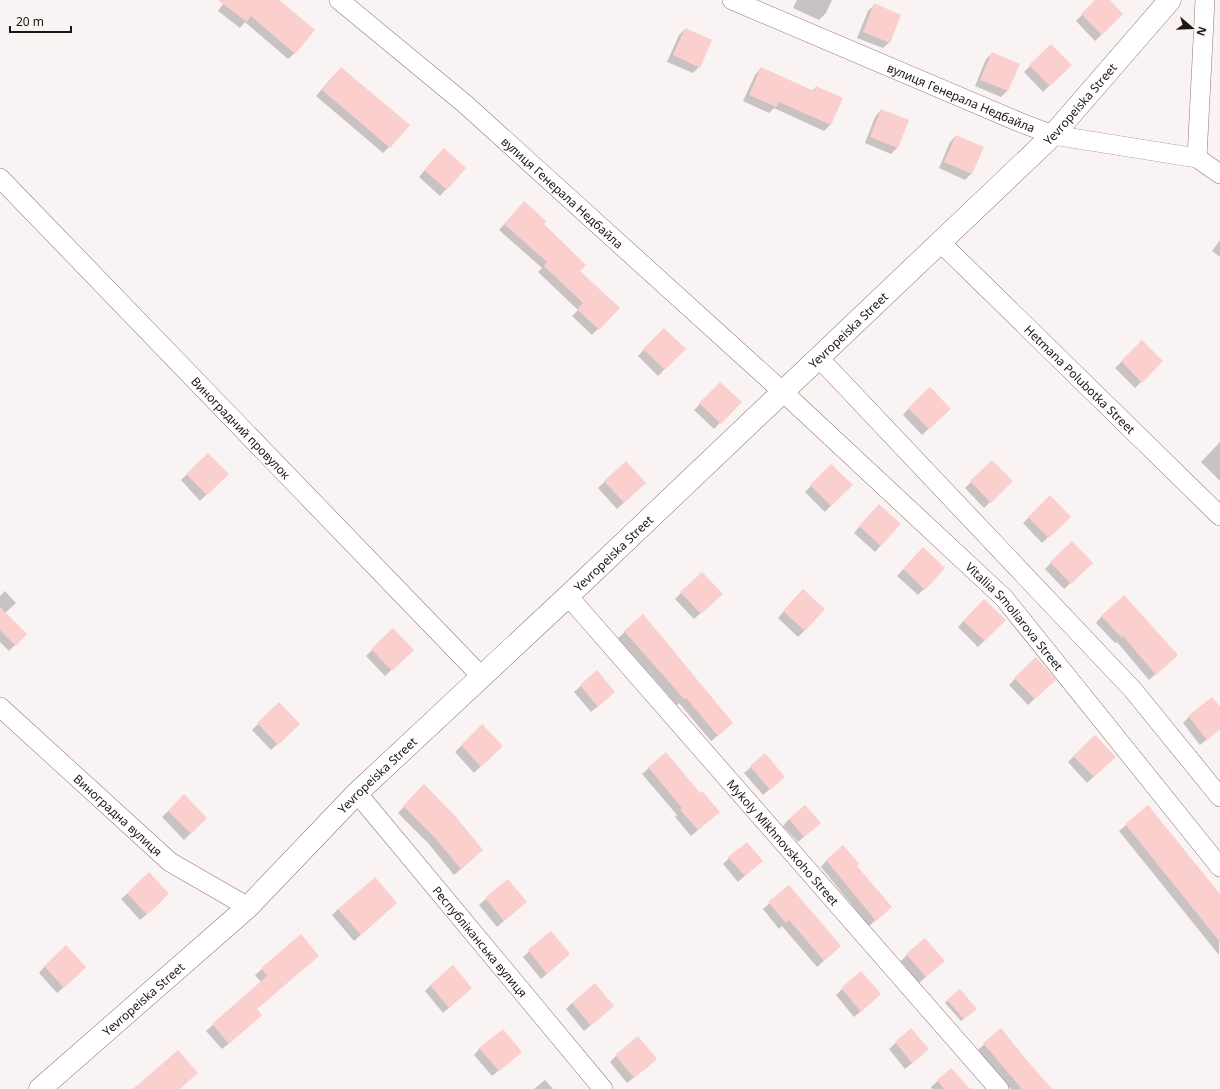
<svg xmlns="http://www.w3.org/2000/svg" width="1220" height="1089" font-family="'Noto Sans',sans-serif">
  <rect width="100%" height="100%" fill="#faf3f3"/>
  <g fill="#0003">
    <polygon points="226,0 265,0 295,53 288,59 245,22 240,28 218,11"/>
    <polygon points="797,0 832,0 826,13 819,20 793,8"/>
    <polygon points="1097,0 1108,0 1122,14 1095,41 1076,21"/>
    <polygon points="874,5 890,42 883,48 857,38 868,11"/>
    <polygon points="685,29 699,67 693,73 667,62 679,35"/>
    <polygon points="1051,45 1070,65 1043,92 1024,72"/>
    <polygon points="993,53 1019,65 1007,91 1001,97 975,86 986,59"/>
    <polygon points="761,68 812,91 816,87 842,98 830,125 824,131 774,108 769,113 743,101 755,75"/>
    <polygon points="335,74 389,147 383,153 316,96"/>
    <polygon points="881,110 908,121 897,148 891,154 865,143 875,117"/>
    <polygon points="956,136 982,147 971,174 965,180 939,168 950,142"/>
    <polygon points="438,155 465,168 440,196 419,177"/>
    <polygon points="518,209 542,224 579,271 618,308 592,335 572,316 578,310 538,272 542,268 499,230"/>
    <polygon points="1220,240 1220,257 1212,251"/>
    <polygon points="664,329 684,349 658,376 638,356"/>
    <polygon points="1142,342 1162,361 1135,388 1115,368"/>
    <polygon points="720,383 740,402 714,429 694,410"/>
    <polygon points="909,408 943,415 922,435 903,415"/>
    <polygon points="1220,442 1220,481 1201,462"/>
    <polygon points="208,454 227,474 200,501 181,480"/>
    <polygon points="626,462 639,489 617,509 598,488"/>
    <polygon points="992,462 1011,481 984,508 965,488"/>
    <polygon points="831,465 851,485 825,512 805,492"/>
    <polygon points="1050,497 1069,517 1042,543 1023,523"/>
    <polygon points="873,511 881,545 875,552 854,533"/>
    <polygon points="923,548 924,589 918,595 897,576"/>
    <polygon points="1051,563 1085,569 1064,589 1045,569"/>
    <polygon points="5,591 16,603 5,613 26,634 9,651 0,642 0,596"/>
    <polygon points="681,593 715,600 694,619 675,599"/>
    <polygon points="797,596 805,630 798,637 778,618"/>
    <polygon points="984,600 1005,620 978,647 958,627"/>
    <polygon points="643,616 726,729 711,741 679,703 677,705 618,638"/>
    <polygon points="1102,616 1177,655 1149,680 1117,642 1115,643 1096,623"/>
    <polygon points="393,630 412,650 385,676 366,656"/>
    <polygon points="1036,658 1054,680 1028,705 1009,685"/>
    <polygon points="597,672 608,698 591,712 574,692"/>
    <polygon points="279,703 298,724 271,750 252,730"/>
    <polygon points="1220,709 1220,729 1200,745 1183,723 1189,717"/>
    <polygon points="482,726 502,746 474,773 455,752"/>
    <polygon points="666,753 712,818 691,836 675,817 677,815 642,774"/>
    <polygon points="765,755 777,783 763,795 744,773"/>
    <polygon points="1074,756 1108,763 1087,783 1068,762"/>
    <polygon points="424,786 476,856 454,875 428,843 398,813"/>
    <polygon points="184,796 206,818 184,840 162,817"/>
    <polygon points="1148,807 1220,896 1219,955 1119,831"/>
    <polygon points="789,819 813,829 798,842 783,826"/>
    <polygon points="729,858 755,867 738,882 723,864"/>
    <polygon points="827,860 856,866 884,913 869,926 821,867"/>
    <polygon points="508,880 526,902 497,927 479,905"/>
    <polygon points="788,887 834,952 817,967 782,926 779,929 763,909"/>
    <polygon points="128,893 162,901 140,920 121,899"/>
    <polygon points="396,903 354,941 332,915 338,909"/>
    <polygon points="551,932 569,954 541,979 523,957"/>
    <polygon points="301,936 256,1010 254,1022 222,1049 206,1031 261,982 255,975"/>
    <polygon points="907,955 937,967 919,983 901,961"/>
    <polygon points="45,966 79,974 57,993 39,973"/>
    <polygon points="431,985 471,988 443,1013 425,991"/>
    <polygon points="842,989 874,1000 854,1017 836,995"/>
    <polygon points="948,1000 973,1012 961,1021 945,1003"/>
    <polygon points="572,1003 606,1012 584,1031 566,1009"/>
    <polygon points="911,1029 922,1055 905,1069 889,1049"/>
    <polygon points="1001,1029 1050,1089 1011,1089 978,1050"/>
    <polygon points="480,1048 514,1058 492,1076 474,1055"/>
    <polygon points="616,1056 650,1065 627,1083 610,1062"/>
    <polygon points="951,1069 968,1089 932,1089 931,1087"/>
    <polygon points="545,1080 553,1089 534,1089"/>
  </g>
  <g fill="#facfce">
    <polygon points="218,0 279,0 315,30 295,54 251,16 247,22"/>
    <polygon points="1095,0 1110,0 1123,14 1102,35 1081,14"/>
    <polygon points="874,3 901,15 890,43 863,32"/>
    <polygon points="685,28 712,40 700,68 673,55"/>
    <polygon points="1051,44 1072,65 1050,86 1029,65"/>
    <polygon points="992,52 1020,64 1008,91 980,80"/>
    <polygon points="341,67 410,125 390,148 322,90"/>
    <polygon points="761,67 814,91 816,86 843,98 831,125 779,102 776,107 749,95"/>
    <polygon points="881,109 909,120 898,148 870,137"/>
    <polygon points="956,135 984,147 972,174 944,162"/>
    <polygon points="444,148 466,168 447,190 424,170"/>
    <polygon points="524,201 546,221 544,224 586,265 580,271 620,308 599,330 577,309 583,303 544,266 547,262 504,224"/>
    <polygon points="664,328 686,349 665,370 643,349"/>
    <polygon points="1142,340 1163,361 1142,383 1121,361"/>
    <polygon points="720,382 742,402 721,424 699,403"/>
    <polygon points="930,387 951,409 929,429 908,408"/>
    <polygon points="208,453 229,474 207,495 186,474"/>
    <polygon points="992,460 1013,481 991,503 970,481"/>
    <polygon points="626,461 646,483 624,503 604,481"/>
    <polygon points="831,464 853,485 831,506 810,485"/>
    <polygon points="1050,495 1071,517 1049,538 1028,517"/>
    <polygon points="879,504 901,524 881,546 859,526"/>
    <polygon points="1072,541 1093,563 1071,584 1050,562"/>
    <polygon points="923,547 945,568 925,590 903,569"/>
    <polygon points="702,572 723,594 701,614 680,592"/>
    <polygon points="803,589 825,609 805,631 783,611"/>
    <polygon points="1124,595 1178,655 1156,675 1123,636 1122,638 1101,616"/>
    <polygon points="984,599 1006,620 985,641 963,621"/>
    <polygon points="0,607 27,634 16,646 0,630"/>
    <polygon points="643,614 733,723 718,736 686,698 684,699 624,631"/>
    <polygon points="393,628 414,650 392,671 371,649"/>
    <polygon points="1036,657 1056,680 1035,699 1014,678"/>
    <polygon points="597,670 615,692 598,707 580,685"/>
    <polygon points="1212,697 1220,707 1220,729 1207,740 1188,716"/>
    <polygon points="279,702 300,724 278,745 257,723"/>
    <polygon points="482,724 503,746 481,767 461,745"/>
    <polygon points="1095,735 1116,757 1094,777 1073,756"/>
    <polygon points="666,752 700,793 702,791 720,812 698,830 680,810 682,808 648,767"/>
    <polygon points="765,753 785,777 770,790 750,766"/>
    <polygon points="424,784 455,816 483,850 461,869 434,837 403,806"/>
    <polygon points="184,794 207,818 191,834 168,811"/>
    <polygon points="805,805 821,823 804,837 789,819"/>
    <polygon points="1148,805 1220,894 1220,942 1125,824"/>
    <polygon points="747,842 763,861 745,876 728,857"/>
    <polygon points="843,845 859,864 857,866 892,907 876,921 826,860"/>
    <polygon points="149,872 169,894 147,915 127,893"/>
    <polygon points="375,877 397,903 361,935 338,909"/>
    <polygon points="508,879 527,902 504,921 485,898"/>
    <polygon points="789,885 841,946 824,961 789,920 786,923 768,902"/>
    <polygon points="551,931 570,954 547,974 528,950"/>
    <polygon points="301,934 319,956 257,1009 262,1015 229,1044 212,1024 267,976 261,968"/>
    <polygon points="925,938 945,961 926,977 906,954"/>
    <polygon points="66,945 86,967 64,988 44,966"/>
    <polygon points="453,965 472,988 449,1008 430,985"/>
    <polygon points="861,971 881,994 861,1012 841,988"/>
    <polygon points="595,983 614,1006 591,1026 572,1003"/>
    <polygon points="960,989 977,1009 964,1019 947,1000"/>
    <polygon points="911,1028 929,1049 912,1063 895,1042"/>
    <polygon points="1001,1028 1017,1049 1052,1089 1022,1089 983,1043"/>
    <polygon points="503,1029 522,1052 499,1071 479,1048"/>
    <polygon points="638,1036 657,1059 634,1078 615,1055"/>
    <polygon points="178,1050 198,1073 180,1089 133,1089"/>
    <polygon points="951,1068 970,1089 944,1089 937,1080"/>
  </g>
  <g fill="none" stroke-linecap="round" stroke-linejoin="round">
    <defs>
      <g id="minor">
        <path id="s1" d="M339,0L465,104L782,391L1004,598L1220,867"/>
        <path id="s2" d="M732,0L1019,122L1053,135L1197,158L1220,174"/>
        <polyline points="1197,158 1205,0"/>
        <path id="s3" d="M0,178L482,677"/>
        <path id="s4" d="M940,242L1220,516"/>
        <polyline points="818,357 1133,690 1220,797"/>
        <path id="s5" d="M568,596L999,1089"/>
        <path id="s6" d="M0,707L170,862L248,907"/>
        <path id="s7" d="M357,793L603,1089"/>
      </g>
      <g id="tertiary">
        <path id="s8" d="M40,1089L248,907L357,793L568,596L1053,135L1170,0"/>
      </g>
    </defs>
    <use href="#minor" stroke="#937474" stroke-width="20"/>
    <use href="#tertiary" stroke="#937474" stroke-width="23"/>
    <use href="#minor" stroke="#fff" stroke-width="19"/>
    <use href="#tertiary" stroke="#fff" stroke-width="22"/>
  </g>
  <g text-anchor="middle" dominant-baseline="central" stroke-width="3" stroke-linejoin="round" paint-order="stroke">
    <g font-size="12" fill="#1f1414" stroke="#faf3f3">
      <text stroke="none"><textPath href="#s2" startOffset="249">вулиця Генерала Недбайла</textPath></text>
      <text stroke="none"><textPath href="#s8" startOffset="1433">Yevropeiska Street</textPath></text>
      <text stroke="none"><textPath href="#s1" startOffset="295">вулиця Генерала Недбайла</textPath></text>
      <text stroke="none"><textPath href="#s8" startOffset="1109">Yevropeiska Street</textPath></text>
      <text stroke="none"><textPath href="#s4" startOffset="196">Hetmana Polubotka Street</textPath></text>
      <text stroke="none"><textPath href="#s3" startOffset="347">Виноградний провулок</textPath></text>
      <text stroke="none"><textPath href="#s8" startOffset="785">Yevropeiska Street</textPath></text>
      <text stroke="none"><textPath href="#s1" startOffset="915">Vitaliia Smoliarova Street</textPath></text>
      <text stroke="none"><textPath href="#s8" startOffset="461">Yevropeiska Street</textPath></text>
      <text stroke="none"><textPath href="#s6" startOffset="160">Виноградна вулиця</textPath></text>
      <text stroke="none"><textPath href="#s5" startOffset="327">Mykoly Mikhnovskoho Street</textPath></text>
      <text stroke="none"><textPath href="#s7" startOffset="193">Республіканська вулиця</textPath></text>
      <text stroke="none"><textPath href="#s8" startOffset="137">Yevropeiska Street</textPath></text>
    </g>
  </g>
  <g transform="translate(1192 28) rotate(109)" stroke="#faf3f3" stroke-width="3" paint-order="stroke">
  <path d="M0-3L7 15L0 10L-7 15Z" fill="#1f1414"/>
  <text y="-6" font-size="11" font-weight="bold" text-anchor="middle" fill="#1f1414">N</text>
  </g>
  <path d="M10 26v6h61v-6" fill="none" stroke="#1f1414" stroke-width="2"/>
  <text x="16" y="26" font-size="12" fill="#1f1414" stroke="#faf3f3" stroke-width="3" paint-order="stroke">20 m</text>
</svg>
